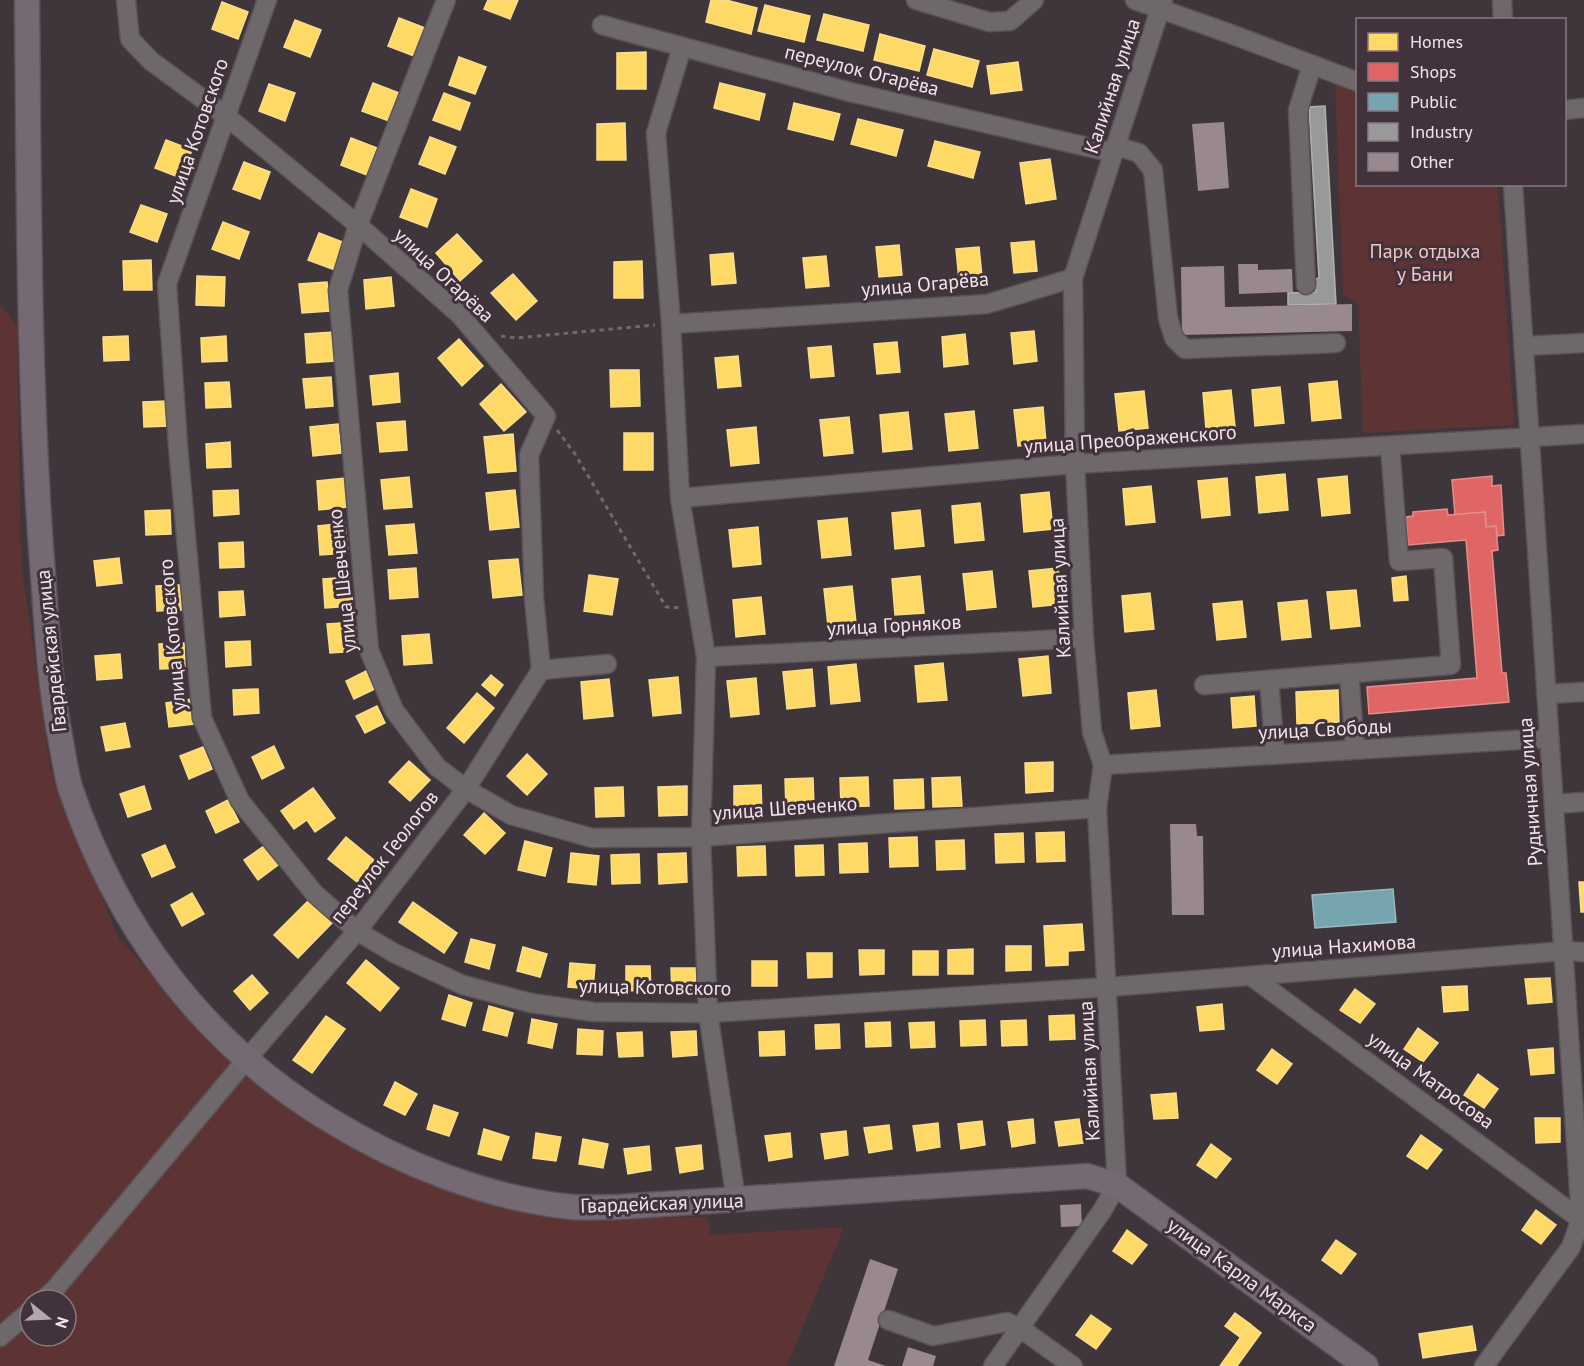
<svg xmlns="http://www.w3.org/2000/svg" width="1584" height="1366" font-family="'PT Sans',sans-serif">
  <rect width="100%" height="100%" fill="#3e363a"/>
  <g fill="#5d3333" fill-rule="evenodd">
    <polygon points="1335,83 1357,92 1358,184 1498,185 1514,425 1363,433 1358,302 1343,295"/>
    <path d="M0,304L17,327L21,562L50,767L119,939L245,1075L447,1189L579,1219L707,1217L710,1235L844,1227L787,1366H0ZM30,1300H66V1336H30Z"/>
  </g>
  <g fill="#ffd966" stroke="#fadd8e" stroke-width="1.5">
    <polygon points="488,0 518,0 510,19 484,9"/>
    <polygon points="711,0 726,0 757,8 751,34 706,22"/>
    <polygon points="222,2 248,12 238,39 212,29"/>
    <polygon points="765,5 810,16 804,42 758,31"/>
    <polygon points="824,14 869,25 863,51 817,40"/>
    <polygon points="399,18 425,28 414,56 388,46"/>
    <polygon points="295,20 321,30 310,57 284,47"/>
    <polygon points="880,34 925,46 919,71 874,60"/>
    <polygon points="934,49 979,61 972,87 927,75"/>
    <polygon points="646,52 646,89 617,89 617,53"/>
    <polygon points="459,57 486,67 475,94 449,85"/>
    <polygon points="1018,62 1022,90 991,94 987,66"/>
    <polygon points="373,83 399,93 389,121 362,111"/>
    <polygon points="720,83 765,94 759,120 714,108"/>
    <polygon points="269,84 295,93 285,121 259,111"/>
    <polygon points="444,93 470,103 460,130 433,120"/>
    <polygon points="794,103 840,114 833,140 788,129"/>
    <polygon points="858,119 903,130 896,156 851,144"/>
    <polygon points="625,123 626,160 597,160 597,124"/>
    <polygon points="430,137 456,147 445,174 419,164"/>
    <polygon points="351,138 377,148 367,175 341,165"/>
    <polygon points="166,140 192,150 181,178 155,168"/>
    <polygon points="935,141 980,152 973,178 928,166"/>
    <polygon points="1050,159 1056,199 1026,204 1020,163"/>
    <polygon points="244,162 270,172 260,199 233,189"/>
    <polygon points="411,189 437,199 427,227 400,217"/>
    <polygon points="141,205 167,214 157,242 130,232"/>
    <polygon points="223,222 249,232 239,259 212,249"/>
    <polygon points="319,233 345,243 335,270 308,260"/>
    <polygon points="457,234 482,261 460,281 436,253"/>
    <polygon points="1034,241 1037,271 1014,273 1011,243"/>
    <polygon points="899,245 902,275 879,277 876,247"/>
    <polygon points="979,247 982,277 959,280 956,249"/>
    <polygon points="733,253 736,283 712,285 710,255"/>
    <polygon points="826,256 829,286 806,288 803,258"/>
    <polygon points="151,260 152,290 124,290 123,261"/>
    <polygon points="642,261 643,298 614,298 614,262"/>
    <polygon points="513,274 537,301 516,320 491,293"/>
    <polygon points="197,276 225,277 224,306 196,305"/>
    <polygon points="391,277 394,306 366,309 364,280"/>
    <polygon points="327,282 330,311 302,313 299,284"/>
    <polygon points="1034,331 1037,361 1014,364 1011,333"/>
    <polygon points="333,332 335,361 307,363 305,334"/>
    <polygon points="965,334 968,364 944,367 942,337"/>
    <polygon points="128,336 129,360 104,361 103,337"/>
    <polygon points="226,336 227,361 202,362 201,338"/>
    <polygon points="459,339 483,366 462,386 438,358"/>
    <polygon points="897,342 900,372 877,374 874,344"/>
    <polygon points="831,346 834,376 811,378 808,348"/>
    <polygon points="738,356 741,386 718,388 715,358"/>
    <polygon points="610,370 639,370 640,406 611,407"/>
    <polygon points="398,373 400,402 373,405 370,376"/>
    <polygon points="331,377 333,406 306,408 303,379"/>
    <polygon points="1337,381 1341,418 1312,421 1309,384"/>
    <polygon points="229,382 231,407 206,408 205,383"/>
    <polygon points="501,384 526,412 504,431 480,404"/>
    <polygon points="1280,387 1284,423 1255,426 1252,390"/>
    <polygon points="1231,390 1235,426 1206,429 1203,393"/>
    <polygon points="1144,391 1148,428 1119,431 1115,394"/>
    <polygon points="167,401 169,426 144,427 143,402"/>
    <polygon points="1043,407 1046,443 1018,446 1014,410"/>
    <polygon points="974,411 978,448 949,451 945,414"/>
    <polygon points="908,412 912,449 883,452 880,415"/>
    <polygon points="849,417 853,453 824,456 820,420"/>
    <polygon points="405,421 407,450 380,452 377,423"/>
    <polygon points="338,424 341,453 313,456 310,427"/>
    <polygon points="756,427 759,463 731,466 727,430"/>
    <rect x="624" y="433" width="29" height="37"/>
    <polygon points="513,434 516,471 488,473 484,437"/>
    <polygon points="230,442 231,467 207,468 206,444"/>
    <polygon points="1285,474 1288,510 1259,513 1256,477"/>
    <polygon points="1347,476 1350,513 1322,516 1318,479"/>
    <polygon points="409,477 412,507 384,509 381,480"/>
    <polygon points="345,478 347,507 319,510 317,481"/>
    <polygon points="1227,478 1230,515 1202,518 1198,481"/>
    <polygon points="1151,486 1155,522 1126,525 1123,489"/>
    <polygon points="238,490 239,514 214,516 213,491"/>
    <polygon points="515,490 519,527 490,530 486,493"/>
    <polygon points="1049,492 1053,529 1024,532 1021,495"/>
    <polygon points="980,503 984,540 955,543 952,506"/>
    <polygon points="170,510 171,534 146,535 145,511"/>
    <polygon points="920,510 924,546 895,549 892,513"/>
    <polygon points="847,518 851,555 822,558 818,521"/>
    <polygon points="345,523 348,553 320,555 318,526"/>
    <polygon points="414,524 417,553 389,555 386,526"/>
    <polygon points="758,527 761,564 733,567 729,530"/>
    <polygon points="243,542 244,567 220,568 219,543"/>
    <polygon points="119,558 122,583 97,586 94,561"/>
    <polygon points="518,559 522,595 493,598 489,561"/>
    <polygon points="416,568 418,597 390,599 388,570"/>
    <polygon points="1058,568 1062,604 1033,607 1029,571"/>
    <polygon points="992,571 996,607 967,610 963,574"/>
    <polygon points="589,575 618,579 612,615 584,611"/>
    <polygon points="920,576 924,613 895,615 892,579"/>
    <polygon points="1406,576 1408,600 1394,601 1392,578"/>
    <polygon points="350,577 353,606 325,608 323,579"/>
    <polygon points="180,585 182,610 157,611 156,586"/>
    <polygon points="852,586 856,623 828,626 824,589"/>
    <polygon points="1356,590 1360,626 1331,629 1327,592"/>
    <polygon points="243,591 245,615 220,617 219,592"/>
    <polygon points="1150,593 1154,629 1125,632 1122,596"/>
    <polygon points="761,597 765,634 736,637 733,600"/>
    <polygon points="1307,600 1311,637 1282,640 1278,603"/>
    <polygon points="1242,601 1246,637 1217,640 1213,604"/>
    <polygon points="355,622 358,651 330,653 327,624"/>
    <polygon points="429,634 432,663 404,665 402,636"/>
    <polygon points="250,641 251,665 226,667 225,642"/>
    <polygon points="184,643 185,668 160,669 159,644"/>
    <polygon points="120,654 122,678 97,680 95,656"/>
    <polygon points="1048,656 1051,693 1023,696 1019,659"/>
    <polygon points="943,663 947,700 918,702 915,666"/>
    <polygon points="856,664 860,701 831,704 828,667"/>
    <polygon points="812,669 815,706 787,709 783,672"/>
    <polygon points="366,671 375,689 354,699 346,681"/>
    <polygon points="491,675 503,685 495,696 482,685"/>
    <polygon points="678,677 681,713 653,716 649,680"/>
    <polygon points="756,678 759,714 731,717 727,681"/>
    <polygon points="609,679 613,716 584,719 581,682"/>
    <polygon points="258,689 259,713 234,715 233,690"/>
    <polygon points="1156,690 1160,726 1131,729 1128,693"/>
    <polygon points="1338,690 1339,722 1297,724 1296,692"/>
    <polygon points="477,693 494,708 464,743 447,728"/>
    <polygon points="1254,696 1256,726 1233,728 1231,698"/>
    <polygon points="191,699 194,724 169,727 166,703"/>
    <polygon points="377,706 385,723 365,733 356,716"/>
    <polygon points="125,723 130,747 106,751 101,727"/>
    <polygon points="274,746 284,768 262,779 252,757"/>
    <polygon points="203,747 212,769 189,779 180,756"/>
    <polygon points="527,754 547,774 527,795 507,776"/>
    <polygon points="409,761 430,780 410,801 389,782"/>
    <polygon points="1053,762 1053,791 1026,793 1025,763"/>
    <polygon points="868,777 869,806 841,807 840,778"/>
    <polygon points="960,777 962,806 933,807 932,778"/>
    <polygon points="813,778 814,807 786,808 785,779"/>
    <polygon points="923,779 924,808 895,809 894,780"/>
    <polygon points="761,785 762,814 734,815 734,786"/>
    <polygon points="144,786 151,809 128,817 120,794"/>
    <polygon points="687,786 687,815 659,816 658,787"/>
    <polygon points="623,787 624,816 596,817 595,788"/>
    <polygon points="313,788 335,818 315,832 307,820 294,829 281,811"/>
    <polygon points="228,800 239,822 216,833 206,811"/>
    <polygon points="484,813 505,833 485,854 464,835"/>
    <polygon points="1064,832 1065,861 1037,862 1036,833"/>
    <polygon points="1023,833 1024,862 996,863 995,834"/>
    <polygon points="346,837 374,860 357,882 328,859"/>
    <polygon points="917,837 918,866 890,867 889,838"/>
    <polygon points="964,840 965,869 937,870 936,841"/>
    <polygon points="525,841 552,848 545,876 518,870"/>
    <polygon points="867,843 868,872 840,873 839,844"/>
    <polygon points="165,845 175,867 152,877 142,855"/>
    <polygon points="823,845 824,875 796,876 795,846"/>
    <polygon points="264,846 278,865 258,880 244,860"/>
    <polygon points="765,846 766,875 738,876 737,847"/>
    <polygon points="571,853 599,856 596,885 568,882"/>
    <polygon points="686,853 687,882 659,884 658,854"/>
    <polygon points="639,854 640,883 612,884 611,855"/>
    <polygon points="1579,882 1584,882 1584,912 1581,912"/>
    <polygon points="192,893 204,914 182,926 171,905"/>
    <polygon points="309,900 332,923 298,958 274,935"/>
    <polygon points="413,902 457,933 444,953 399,922"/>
    <polygon points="1082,924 1084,950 1068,951 1068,965 1046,966 1044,926"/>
    <polygon points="471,939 495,945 489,969 465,962"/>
    <polygon points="1006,946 1031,946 1031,970 1006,971"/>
    <polygon points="523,947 547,954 540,977 517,971"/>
    <polygon points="973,949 973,974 948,974 948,950"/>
    <polygon points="859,950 884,950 884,974 860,975"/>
    <rect x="913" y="951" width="25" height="24"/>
    <polygon points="807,953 832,953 832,977 808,978"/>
    <polygon points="366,960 399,988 380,1011 347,983"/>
    <rect x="752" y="961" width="25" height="25"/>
    <polygon points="570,963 595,965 593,989 568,987"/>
    <polygon points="626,966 650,966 651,990 626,991"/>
    <polygon points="671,968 696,968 696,992 672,993"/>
    <polygon points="252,975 268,993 250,1010 234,991"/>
    <polygon points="1550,978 1552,1002 1528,1004 1525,979"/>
    <polygon points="1467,986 1468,1010 1444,1012 1442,987"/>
    <polygon points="1355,989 1375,1004 1360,1023 1340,1010"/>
    <polygon points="449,995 472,1003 465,1026 442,1019"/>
    <polygon points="1222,1004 1224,1029 1200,1031 1197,1007"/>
    <polygon points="489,1006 513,1013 507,1036 483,1030"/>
    <polygon points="1074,1015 1075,1039 1050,1040 1049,1016"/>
    <polygon points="326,1016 345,1029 312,1073 293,1060"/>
    <polygon points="532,1019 557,1024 552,1048 528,1043"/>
    <polygon points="985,1020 986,1045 961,1046 960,1021"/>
    <polygon points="1026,1020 1027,1045 1002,1046 1001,1021"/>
    <polygon points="890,1022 891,1046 866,1047 865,1023"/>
    <polygon points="934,1022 935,1047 911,1048 909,1023"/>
    <polygon points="839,1024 840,1048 816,1049 815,1025"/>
    <polygon points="1418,1028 1438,1043 1423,1062 1404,1049"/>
    <polygon points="578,1029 603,1031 602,1055 577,1054"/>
    <polygon points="696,1031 697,1055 673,1057 671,1032"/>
    <polygon points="784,1031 785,1055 760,1056 759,1032"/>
    <polygon points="642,1032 643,1056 619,1057 617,1033"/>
    <polygon points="1553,1048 1554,1073 1531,1075 1528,1050"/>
    <polygon points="1272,1049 1292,1064 1277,1084 1257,1070"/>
    <polygon points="1478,1074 1498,1089 1484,1108 1464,1095"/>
    <polygon points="395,1082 417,1094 405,1115 384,1105"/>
    <polygon points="1176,1093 1178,1118 1154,1119 1151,1095"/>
    <polygon points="434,1105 458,1113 449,1136 427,1129"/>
    <polygon points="1535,1118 1560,1118 1560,1142 1536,1143"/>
    <polygon points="1033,1119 1035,1143 1012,1147 1008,1122"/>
    <polygon points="1079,1119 1083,1143 1059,1146 1055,1122"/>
    <polygon points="982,1121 985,1145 961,1149 958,1124"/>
    <polygon points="938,1123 940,1147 917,1151 913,1126"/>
    <polygon points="889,1125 892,1149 869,1153 864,1128"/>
    <polygon points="484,1129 509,1137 501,1160 478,1154"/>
    <polygon points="846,1131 848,1155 825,1159 821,1134"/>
    <polygon points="536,1133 561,1137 556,1161 533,1158"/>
    <polygon points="790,1133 792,1157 769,1161 765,1136"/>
    <polygon points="1421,1135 1442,1150 1427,1169 1407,1156"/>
    <polygon points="583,1139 608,1144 603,1168 579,1164"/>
    <polygon points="1211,1144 1231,1159 1216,1178 1197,1165"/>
    <polygon points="701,1145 703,1169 680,1173 676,1148"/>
    <polygon points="649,1146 651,1170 628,1174 624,1149"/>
    <polygon points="1536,1210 1556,1225 1541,1244 1522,1230"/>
    <polygon points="1127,1230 1147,1245 1132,1264 1113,1251"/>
    <polygon points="1336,1240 1356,1254 1341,1274 1322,1260"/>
    <polygon points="1235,1313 1250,1324 1240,1337 1225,1326"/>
    <polygon points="1091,1315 1111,1329 1096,1349 1076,1335"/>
    <polygon points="1250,1324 1261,1333 1237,1366 1220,1366"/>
    <polygon points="1472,1326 1476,1350 1423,1358 1419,1334"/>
  </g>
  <g fill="#e06666" stroke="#e58c8e" stroke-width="1.5">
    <polygon points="1492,476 1492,486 1501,485 1504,535 1497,536 1496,526 1486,527 1485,512 1455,515 1452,480"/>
    <polygon points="1447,509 1448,515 1485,512 1486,527 1496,526 1498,550 1492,551 1502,673 1506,673 1509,702 1369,714 1367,687 1477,678 1466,540 1408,545 1406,517 1413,516 1413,512"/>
  </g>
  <polygon fill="#76a5af" stroke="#9bb8c1" stroke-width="1.5" points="1393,889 1396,922 1315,928 1312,895"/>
  <polygon fill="#999" stroke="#b3b0b2" stroke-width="1.5" points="1325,106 1336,304 1288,305 1288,293 1316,292 1315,279 1319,278 1309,107"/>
  <g fill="#99888d">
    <polygon points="1224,122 1229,188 1198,191 1192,124"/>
    <polygon points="1238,264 1258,264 1258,270 1292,269 1293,292 1239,294"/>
    <polygon points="1224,266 1225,307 1352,304 1352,331 1182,335 1181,267"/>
    <polygon points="1170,824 1196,824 1197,836 1203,836 1204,915 1172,915"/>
    <polygon points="1081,1204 1082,1226 1061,1227 1060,1205"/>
    <polygon points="870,1259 898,1269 868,1360 886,1366 834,1366"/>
    <polygon points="908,1347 936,1356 933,1366 902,1366"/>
  </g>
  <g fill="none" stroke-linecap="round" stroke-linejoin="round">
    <defs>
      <g id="minor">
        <polyline points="126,0 130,39 151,61 226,116 358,225 460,315 546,416 529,455 534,598 541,670"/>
        <polyline points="267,0 167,284 178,446 202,718 240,801 314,893 357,931 394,953 463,985 531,1003 594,1012 708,1013 1108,987 1564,951 1584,952"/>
        <polyline points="446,0 358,225 338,290 369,650 394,710 437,767 466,789 511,815 592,838 701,837 1097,808"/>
        <polyline points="916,0 989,22 1010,21 1034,0"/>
        <polyline points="1135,0 1228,33 1358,82"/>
        <polyline points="1502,0 1503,20"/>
        <polyline points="602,25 850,92 1114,153"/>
        <polyline points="682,47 656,133 671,324 680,498 706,657 701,837 708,1013 736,1200"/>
        <polyline points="1564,110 1584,108"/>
        <polyline points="1116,146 1139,153 1153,170 1168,318 1174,338 1185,349 1336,343"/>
        <polyline points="1306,285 1298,110 1312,65"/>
        <polyline points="671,324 987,304 1073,278"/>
        <polyline points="1523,346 1584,343"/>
        <polyline points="680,498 1075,464 1584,434"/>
        <polyline points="706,657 1084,638"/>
        <polyline points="541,670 607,664"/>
        <polyline points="1349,673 1355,749"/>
        <polyline points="1269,680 1275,754"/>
        <polyline points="1204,685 1451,665 1443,558 1399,561 1390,446"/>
        <polyline points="1546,694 1584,692"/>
        <polyline points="1103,765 1549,738"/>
        <polyline points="1554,804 1584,802"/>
        <polyline points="1251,976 1584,1222"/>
        <polyline points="43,1300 55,1289 246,1060 357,931 466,789 541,670"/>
        <polyline points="888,1320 933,1336 1007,1322 1020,1328 1073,1366"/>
        <polyline points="0,1337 30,1311"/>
        <polyline points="993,1366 1102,1211 1117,1185 1097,808 1103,765 1092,732 1084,638 1075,464 1073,278 1163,0"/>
        <polyline points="1484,1366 1571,1247 1581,1219 1513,184"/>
      </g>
      <path id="major" d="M27,0C29,192 28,384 43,575C47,631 50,687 61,742C64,757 66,773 70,787C117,927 202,1042 328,1119C401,1164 486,1198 572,1207C587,1208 603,1207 618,1207L1087,1176L1117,1185L1366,1366"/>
    </defs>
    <use href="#minor" stroke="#595256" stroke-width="21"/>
    <use href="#major" stroke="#595256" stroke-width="27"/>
    <g stroke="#706a6d" stroke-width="3" stroke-dasharray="4.5 4.5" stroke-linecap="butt">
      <polyline points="501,336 516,338 655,325"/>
      <polyline points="557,430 575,454 666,607 682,608"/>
    </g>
    <use href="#minor" stroke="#6f686b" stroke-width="18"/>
    <use href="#major" stroke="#756973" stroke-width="24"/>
  </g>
  <g text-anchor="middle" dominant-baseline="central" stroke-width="6" stroke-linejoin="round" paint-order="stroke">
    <g font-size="20" fill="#f0e5eb" stroke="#42323b">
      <text transform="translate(862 70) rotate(14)">переулок Огарёва</text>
      <text transform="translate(1112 86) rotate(-72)">Калийная улица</text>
      <text transform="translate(197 131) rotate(-71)">улица Котовского</text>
      <text transform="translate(444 275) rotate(43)">улица Огарёва</text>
      <text transform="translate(925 284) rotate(-5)">улица Огарёва</text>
      <text transform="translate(1130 439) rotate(-4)">улица Преображенского</text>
      <text transform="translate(342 581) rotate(-96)">улица Шевченко</text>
      <text transform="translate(1060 588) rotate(-93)">Калийная улица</text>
      <text transform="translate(894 625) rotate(-3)">улица Горняков</text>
      <text transform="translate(172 635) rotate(-95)">улица Котовского</text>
      <text transform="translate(51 651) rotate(-96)">Гвардейская улица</text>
      <text transform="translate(1325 729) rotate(-3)">улица Свободы</text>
      <text transform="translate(1530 792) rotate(-94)">Рудничная улица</text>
      <text transform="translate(785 808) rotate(-4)">улица Шевченко</text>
      <text transform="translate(384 857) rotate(-52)">переулок Геологов</text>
      <text transform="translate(1344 946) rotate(-4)">улица Нахимова</text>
      <text transform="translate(655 987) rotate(1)">улица Котовского</text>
      <text transform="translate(1089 1071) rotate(-93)">Калийная улица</text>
      <text transform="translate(1431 1080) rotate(36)">улица Матросова</text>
      <text transform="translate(662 1203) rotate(-2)">Гвардейская улица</text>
      <text transform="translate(1242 1275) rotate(36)">улица Карла Маркса</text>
    </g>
    <g font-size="20" fill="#f3c3c2" stroke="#42323b">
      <text x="1425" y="251">Парк отдыха<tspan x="1425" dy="23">у Бани</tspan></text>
    </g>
  </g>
  <rect x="1356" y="18" width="210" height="168" fill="#42323b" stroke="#887a81" stroke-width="1.5"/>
  <rect x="1368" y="33" width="30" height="18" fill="#ffd966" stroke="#887a81" stroke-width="1.5"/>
  <text x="1410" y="48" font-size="18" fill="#f0e5eb">Homes</text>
  <rect x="1368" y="63" width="30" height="18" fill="#e06666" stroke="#887a81" stroke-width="1.5"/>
  <text x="1410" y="78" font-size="18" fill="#f0e5eb">Shops</text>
  <rect x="1368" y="93" width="30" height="18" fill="#76a5af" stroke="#887a81" stroke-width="1.5"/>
  <text x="1410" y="108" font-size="18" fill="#f0e5eb">Public</text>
  <rect x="1368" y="123" width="30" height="18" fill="#999999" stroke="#887a81" stroke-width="1.5"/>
  <text x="1410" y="138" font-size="18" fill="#f0e5eb">Industry</text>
  <rect x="1368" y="153" width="30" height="18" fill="#99888d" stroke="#887a81" stroke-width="1.5"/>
  <text x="1410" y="168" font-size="18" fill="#f0e5eb">Other</text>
  <g transform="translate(48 1318) rotate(108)"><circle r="28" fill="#42323b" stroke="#887a81" stroke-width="1.5"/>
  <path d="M0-4.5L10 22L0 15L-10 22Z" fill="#b2a8ad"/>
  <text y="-9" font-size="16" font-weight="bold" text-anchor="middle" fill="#f0e5eb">N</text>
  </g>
</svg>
